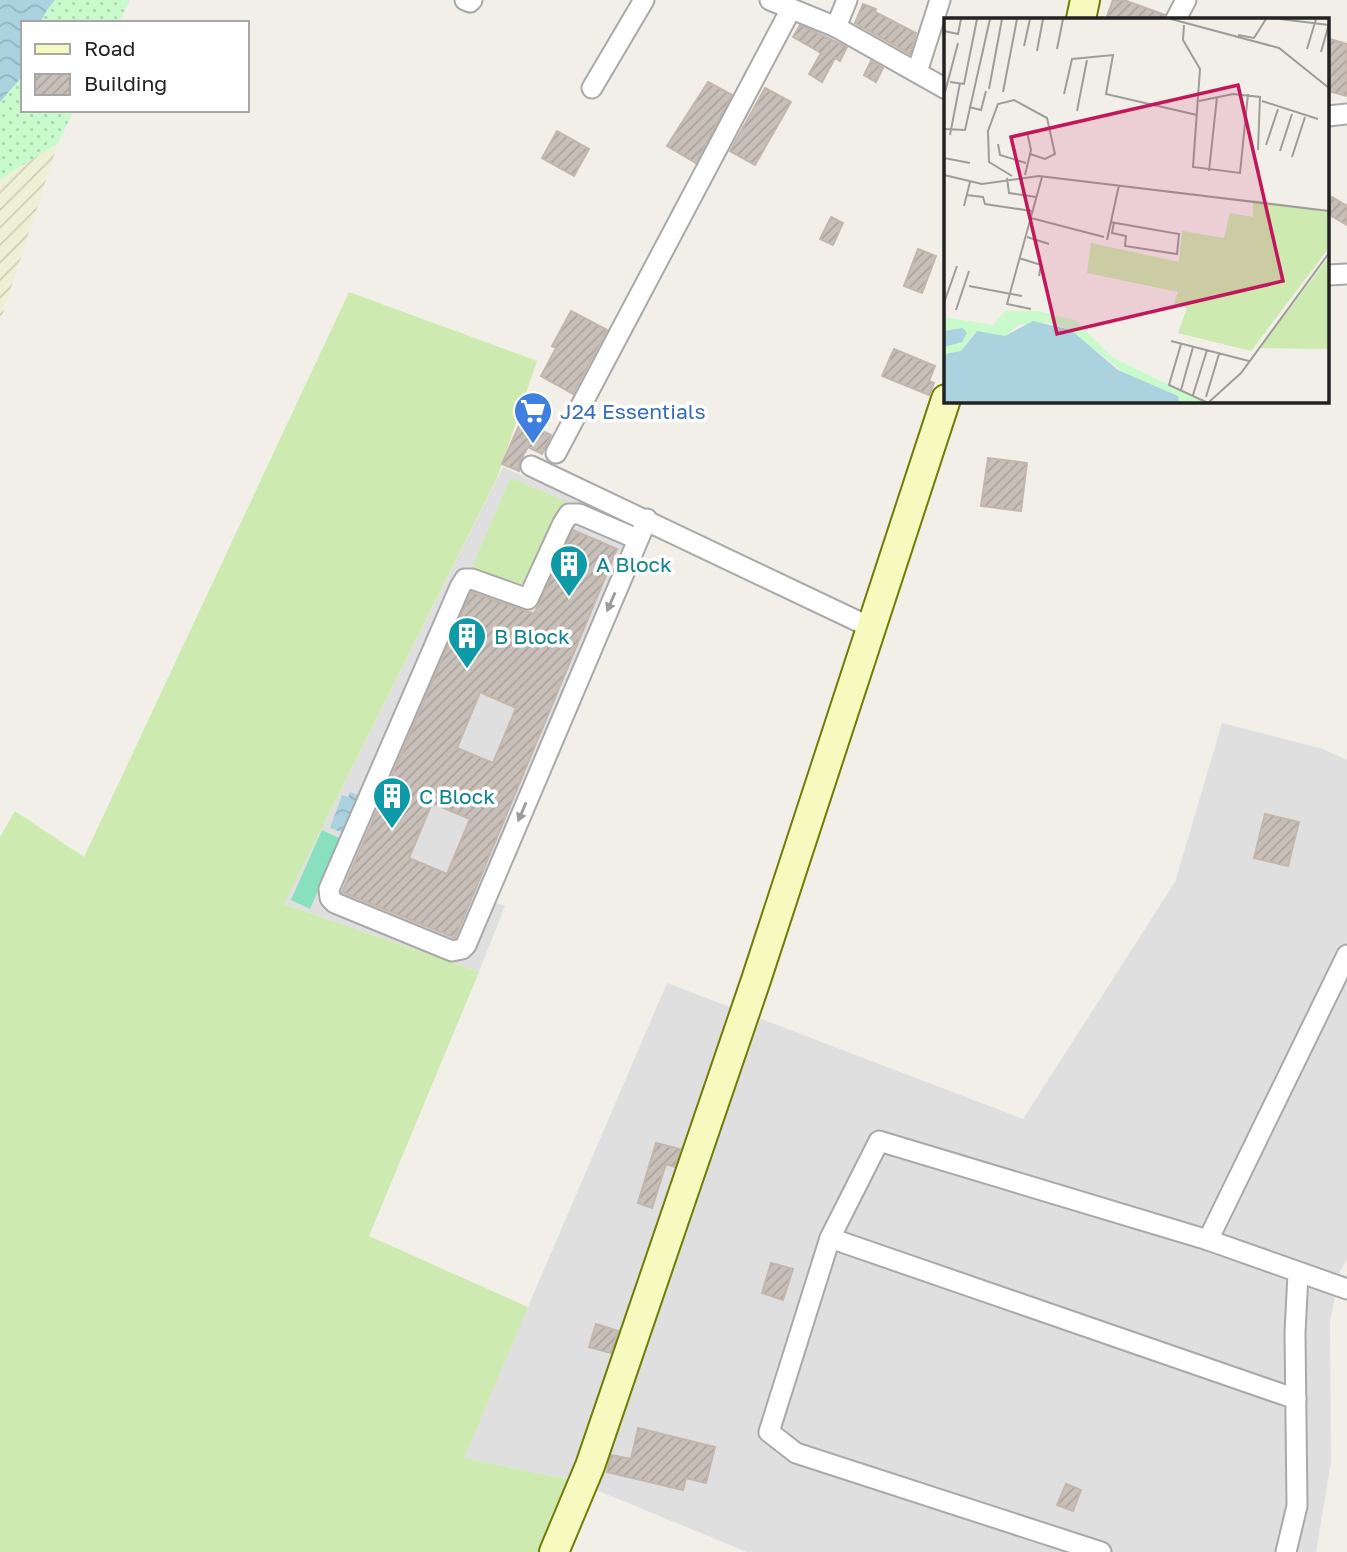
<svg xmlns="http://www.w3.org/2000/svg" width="1347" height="1552" font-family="'Golos Text',sans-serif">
  <defs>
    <pattern id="farmland-furrows" width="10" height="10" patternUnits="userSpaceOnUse" patternTransform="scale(1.75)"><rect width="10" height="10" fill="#eef0d5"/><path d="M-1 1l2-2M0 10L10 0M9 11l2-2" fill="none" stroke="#ccceb7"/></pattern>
    <pattern id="park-dots" width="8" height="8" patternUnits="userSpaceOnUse" patternTransform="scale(1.75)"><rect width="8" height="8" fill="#c8facc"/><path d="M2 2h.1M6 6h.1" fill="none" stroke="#acd6af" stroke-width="1.8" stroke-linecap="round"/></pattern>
    <pattern id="water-waves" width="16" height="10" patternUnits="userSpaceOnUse" patternTransform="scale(1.75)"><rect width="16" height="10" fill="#aad3df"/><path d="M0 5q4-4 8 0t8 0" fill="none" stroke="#92b5bf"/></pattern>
    <pattern id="building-hatch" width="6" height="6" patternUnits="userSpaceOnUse" patternTransform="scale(1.75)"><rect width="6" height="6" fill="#c7bfb8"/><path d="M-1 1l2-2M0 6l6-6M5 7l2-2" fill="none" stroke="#aba49e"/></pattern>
  </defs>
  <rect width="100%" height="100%" fill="#f2efe9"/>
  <g fill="#e0dfdf">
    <polygon points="503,467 650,532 491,901 505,906 479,972 284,904"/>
    <polygon points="1222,723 1323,749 1347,760 1347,1259 1340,1271 1330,1322 1331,1462 1316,1552 747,1552 572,1480 463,1458 667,983 1023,1119 1175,882"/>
  </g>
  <polygon fill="url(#farmland-furrows)" points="58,143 0,322 0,179"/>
  <g fill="#cdebb0">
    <polygon points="349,292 537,361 497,478 284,904 479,972 369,1236 528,1307 464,1458 572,1480 543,1552 0,1552 0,837 15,811 84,857"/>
    <polygon points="513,479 565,501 529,584 520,589 470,572 509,481"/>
  </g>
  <g fill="url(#park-dots)">
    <polygon points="55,0 130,0 118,23 41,23 47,10"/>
    <polygon points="23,71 23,110 74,110 58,143 0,179 0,102 20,79"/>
  </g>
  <polygon fill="#88e0be" points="322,830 341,839 310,909 291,900"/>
  <g fill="url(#water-waves)">
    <polygon points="0,0 55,0 47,10 40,23 23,23 23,71 20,79 0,102"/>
    <polygon points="350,792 358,795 344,833 330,828 342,795 348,797"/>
  </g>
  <g fill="url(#building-hatch)" stroke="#c4b6ab" stroke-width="2" fill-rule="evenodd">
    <polygon points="1113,0 1124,0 1165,15 1164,19 1106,19"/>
    <polygon points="863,4 876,9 875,12 916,33 910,54 855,23"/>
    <polygon points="800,25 847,47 840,61 835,58 822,82 809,74 821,53 793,37"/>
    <polygon points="1330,39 1347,44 1347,96 1328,91"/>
    <polygon points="871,61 883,68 876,82 864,75"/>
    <polygon points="708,82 732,95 696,163 667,146"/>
    <polygon points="765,88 791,102 755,165 730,151"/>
    <polygon points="557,131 589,149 574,176 542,158"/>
    <polygon points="1332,197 1347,206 1347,225 1328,214 1328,205"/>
    <polygon points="831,217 843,223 833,245 820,239"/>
    <polygon points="918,249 936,256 922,293 904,286"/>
    <polygon points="571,311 607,330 573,394 541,376 556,348 552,346"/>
    <polygon points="894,349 935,366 929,381 934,383 929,395 882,376"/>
    <polygon points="521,421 551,435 542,454 528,447 520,461 519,471 502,464"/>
    <polygon points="988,458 1027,463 1021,511 981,506"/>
    <path d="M573,530L617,549L455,938L342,892L471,592L534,614ZM480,692L516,708L493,763L457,748ZM432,803L470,819L447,874L409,858Z"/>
    <polygon points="1265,814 1299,822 1288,866 1254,858"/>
    <polygon points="656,1143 680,1149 675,1167 666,1164 652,1208 638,1203"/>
    <polygon points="771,1263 793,1269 783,1300 762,1293"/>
    <polygon points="596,1324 618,1331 611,1353 589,1347"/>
    <polygon points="638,1428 715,1447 706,1483 686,1478 683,1490 607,1472 611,1455 631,1459"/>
    <polygon points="1066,1484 1081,1490 1073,1511 1057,1505"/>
  </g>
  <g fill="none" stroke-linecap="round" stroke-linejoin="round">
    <defs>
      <g id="street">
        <polyline points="465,0 470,2 472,0"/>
        <polyline points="770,0 836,27 946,89"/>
        <polyline points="1176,19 1186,0"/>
        <polyline points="836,27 847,0"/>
        <polyline points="917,72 940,0"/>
        <polyline points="592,88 644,0"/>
        <polyline points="1328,116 1347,114"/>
        <polyline points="1328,275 1347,274"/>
        <polyline points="556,453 791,9"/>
        <polyline points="531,466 872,628"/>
        <polyline points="637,539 579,514 569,514 563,523 528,599 472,579 465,579 460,587 329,889 330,898 335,903 452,951 462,949 466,945 647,519"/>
        <polyline points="830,1238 1296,1399"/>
        <polyline points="1208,1240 1347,955"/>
        <polyline points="1101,1552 796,1453 769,1432 830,1238 879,1141 1208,1240 1347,1289"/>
        <polyline points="1286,1552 1297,1506 1295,1333 1298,1274"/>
      </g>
      <g id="secondary">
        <polyline points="1081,19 1085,0"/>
        <polyline points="554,1552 590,1466 756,980 946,399"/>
      </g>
    </defs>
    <use href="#street" stroke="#a9a9a9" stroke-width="23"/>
    <use href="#secondary" stroke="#707d05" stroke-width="32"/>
    <use href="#street" stroke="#fff" stroke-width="19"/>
    <use href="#secondary" stroke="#f7fabf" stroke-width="28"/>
  </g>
  <defs><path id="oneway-solid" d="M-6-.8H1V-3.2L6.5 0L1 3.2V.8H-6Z" transform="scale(1.75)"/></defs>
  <g fill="#9c9c9c">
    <use href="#oneway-solid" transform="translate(611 602) rotate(113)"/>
    <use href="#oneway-solid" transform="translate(522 812) rotate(113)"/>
  </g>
  <defs>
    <symbol id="supermarket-pin" viewBox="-11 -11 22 30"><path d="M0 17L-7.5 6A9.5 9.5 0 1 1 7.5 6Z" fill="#3f7fe0" stroke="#fff"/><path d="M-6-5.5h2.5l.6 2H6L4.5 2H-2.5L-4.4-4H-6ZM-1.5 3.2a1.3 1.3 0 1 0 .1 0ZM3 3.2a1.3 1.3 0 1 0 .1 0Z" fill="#fff"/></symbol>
    <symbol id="building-pin" viewBox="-11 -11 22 30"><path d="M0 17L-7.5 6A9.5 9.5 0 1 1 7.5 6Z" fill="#0f9aa8" stroke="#fff"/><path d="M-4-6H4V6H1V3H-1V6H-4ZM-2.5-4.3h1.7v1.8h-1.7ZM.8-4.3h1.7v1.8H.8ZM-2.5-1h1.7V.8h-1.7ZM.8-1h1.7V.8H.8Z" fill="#fff"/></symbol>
  </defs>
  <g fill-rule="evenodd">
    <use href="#supermarket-pin" x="511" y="389" width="44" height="60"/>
    <use href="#building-pin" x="547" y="542" width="44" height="60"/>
    <use href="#building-pin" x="445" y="614" width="44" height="60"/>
    <use href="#building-pin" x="370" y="774" width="44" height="60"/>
  </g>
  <g text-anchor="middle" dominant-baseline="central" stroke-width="7" stroke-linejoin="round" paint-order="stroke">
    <g font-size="21" fill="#366cbe" stroke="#fff" text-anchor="start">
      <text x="560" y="411">J24 Essentials</text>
    </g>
    <g font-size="21" fill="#0d838f" stroke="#fff" text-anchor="start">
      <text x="596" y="564">A Block</text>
      <text x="494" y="636">B Block</text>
      <text x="419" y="796">C Block</text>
    </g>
  </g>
  <g transform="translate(944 18)">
    <rect width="385" height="385" fill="#f2efe9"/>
    <path d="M309,182L385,194V230L307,333L234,315L243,290L230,286L234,274L143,255L147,225L235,244L238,213L280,220L286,195L309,199ZM385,239V331L316,330Z" fill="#cdebb0"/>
    <path d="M61,293H94L131,302L168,339L260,384H235L186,359L123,310L103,304L75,307L61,318L31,314L17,333L0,336V299L49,307Z" fill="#c8facc"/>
    <path d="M89,303L127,312L174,352L234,378L235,384H0V336L17,333L33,313L61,318ZM19,310L23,315L18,324L0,329V313Z" fill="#aad3df"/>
    <path fill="none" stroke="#9f9d99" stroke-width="2" d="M227,1L335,30L385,70M336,1L385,7M240,7L239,22L256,51L249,149L296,155L304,76M0,13L14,16L17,1M294,17L310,20L322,1M80,28L86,1M113,31L119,1M363,31L372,1M93,33L99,1M377,34L385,6M6,64L20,66L33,1M45,71L58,1M59,74L73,1M120,76L128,41L169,37L162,76L253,97M0,78L14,25M255,83L289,76L316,79L314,132M318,83L374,101M25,89L37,92L42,73M133,93L143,42M0,111L21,112L46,1M6,117L16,65M54,126L56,137L82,145M322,127L334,91M336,133L348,96M348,139L361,99M0,140L26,145M265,153L273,79M0,157L38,166L95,158L385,193M81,157L87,132L83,114M68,158L45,144L44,113L54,86L70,82L103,100L111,136L101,141L86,136M63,160L65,175L92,179M22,177L39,179L41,186L88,193M20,188L26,164M87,200L160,219M166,204L235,216L233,236L181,228L182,218L168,215L170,204M83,219L105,226M163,222L175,167M75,240L97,247L95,258M25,268L78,278M0,285L13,248M87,291L63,286L98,159M12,292L25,253M227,323L305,343M237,326L225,367L262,384M237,372L249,329M249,377L263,332M262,379L275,336M265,384L297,355L385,235"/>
    <path fill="#c2185b" fill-opacity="0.15" stroke="#c2185b" stroke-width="3.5" d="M294,67L339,263L113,316L67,119Z"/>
    <rect width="385" height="385" fill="none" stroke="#222" stroke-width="3.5"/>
  </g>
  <rect x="21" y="21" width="228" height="91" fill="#ffffff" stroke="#a7a7a7" stroke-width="2"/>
  <rect x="35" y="44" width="35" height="10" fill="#f7fabf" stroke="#a7a7a7" stroke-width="2"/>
  <text x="84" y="56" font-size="21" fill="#222222">Road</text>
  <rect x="35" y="74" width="35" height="21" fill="url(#building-hatch)" stroke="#a7a7a7" stroke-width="2"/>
  <text x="84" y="91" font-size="21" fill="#222222">Building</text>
</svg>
